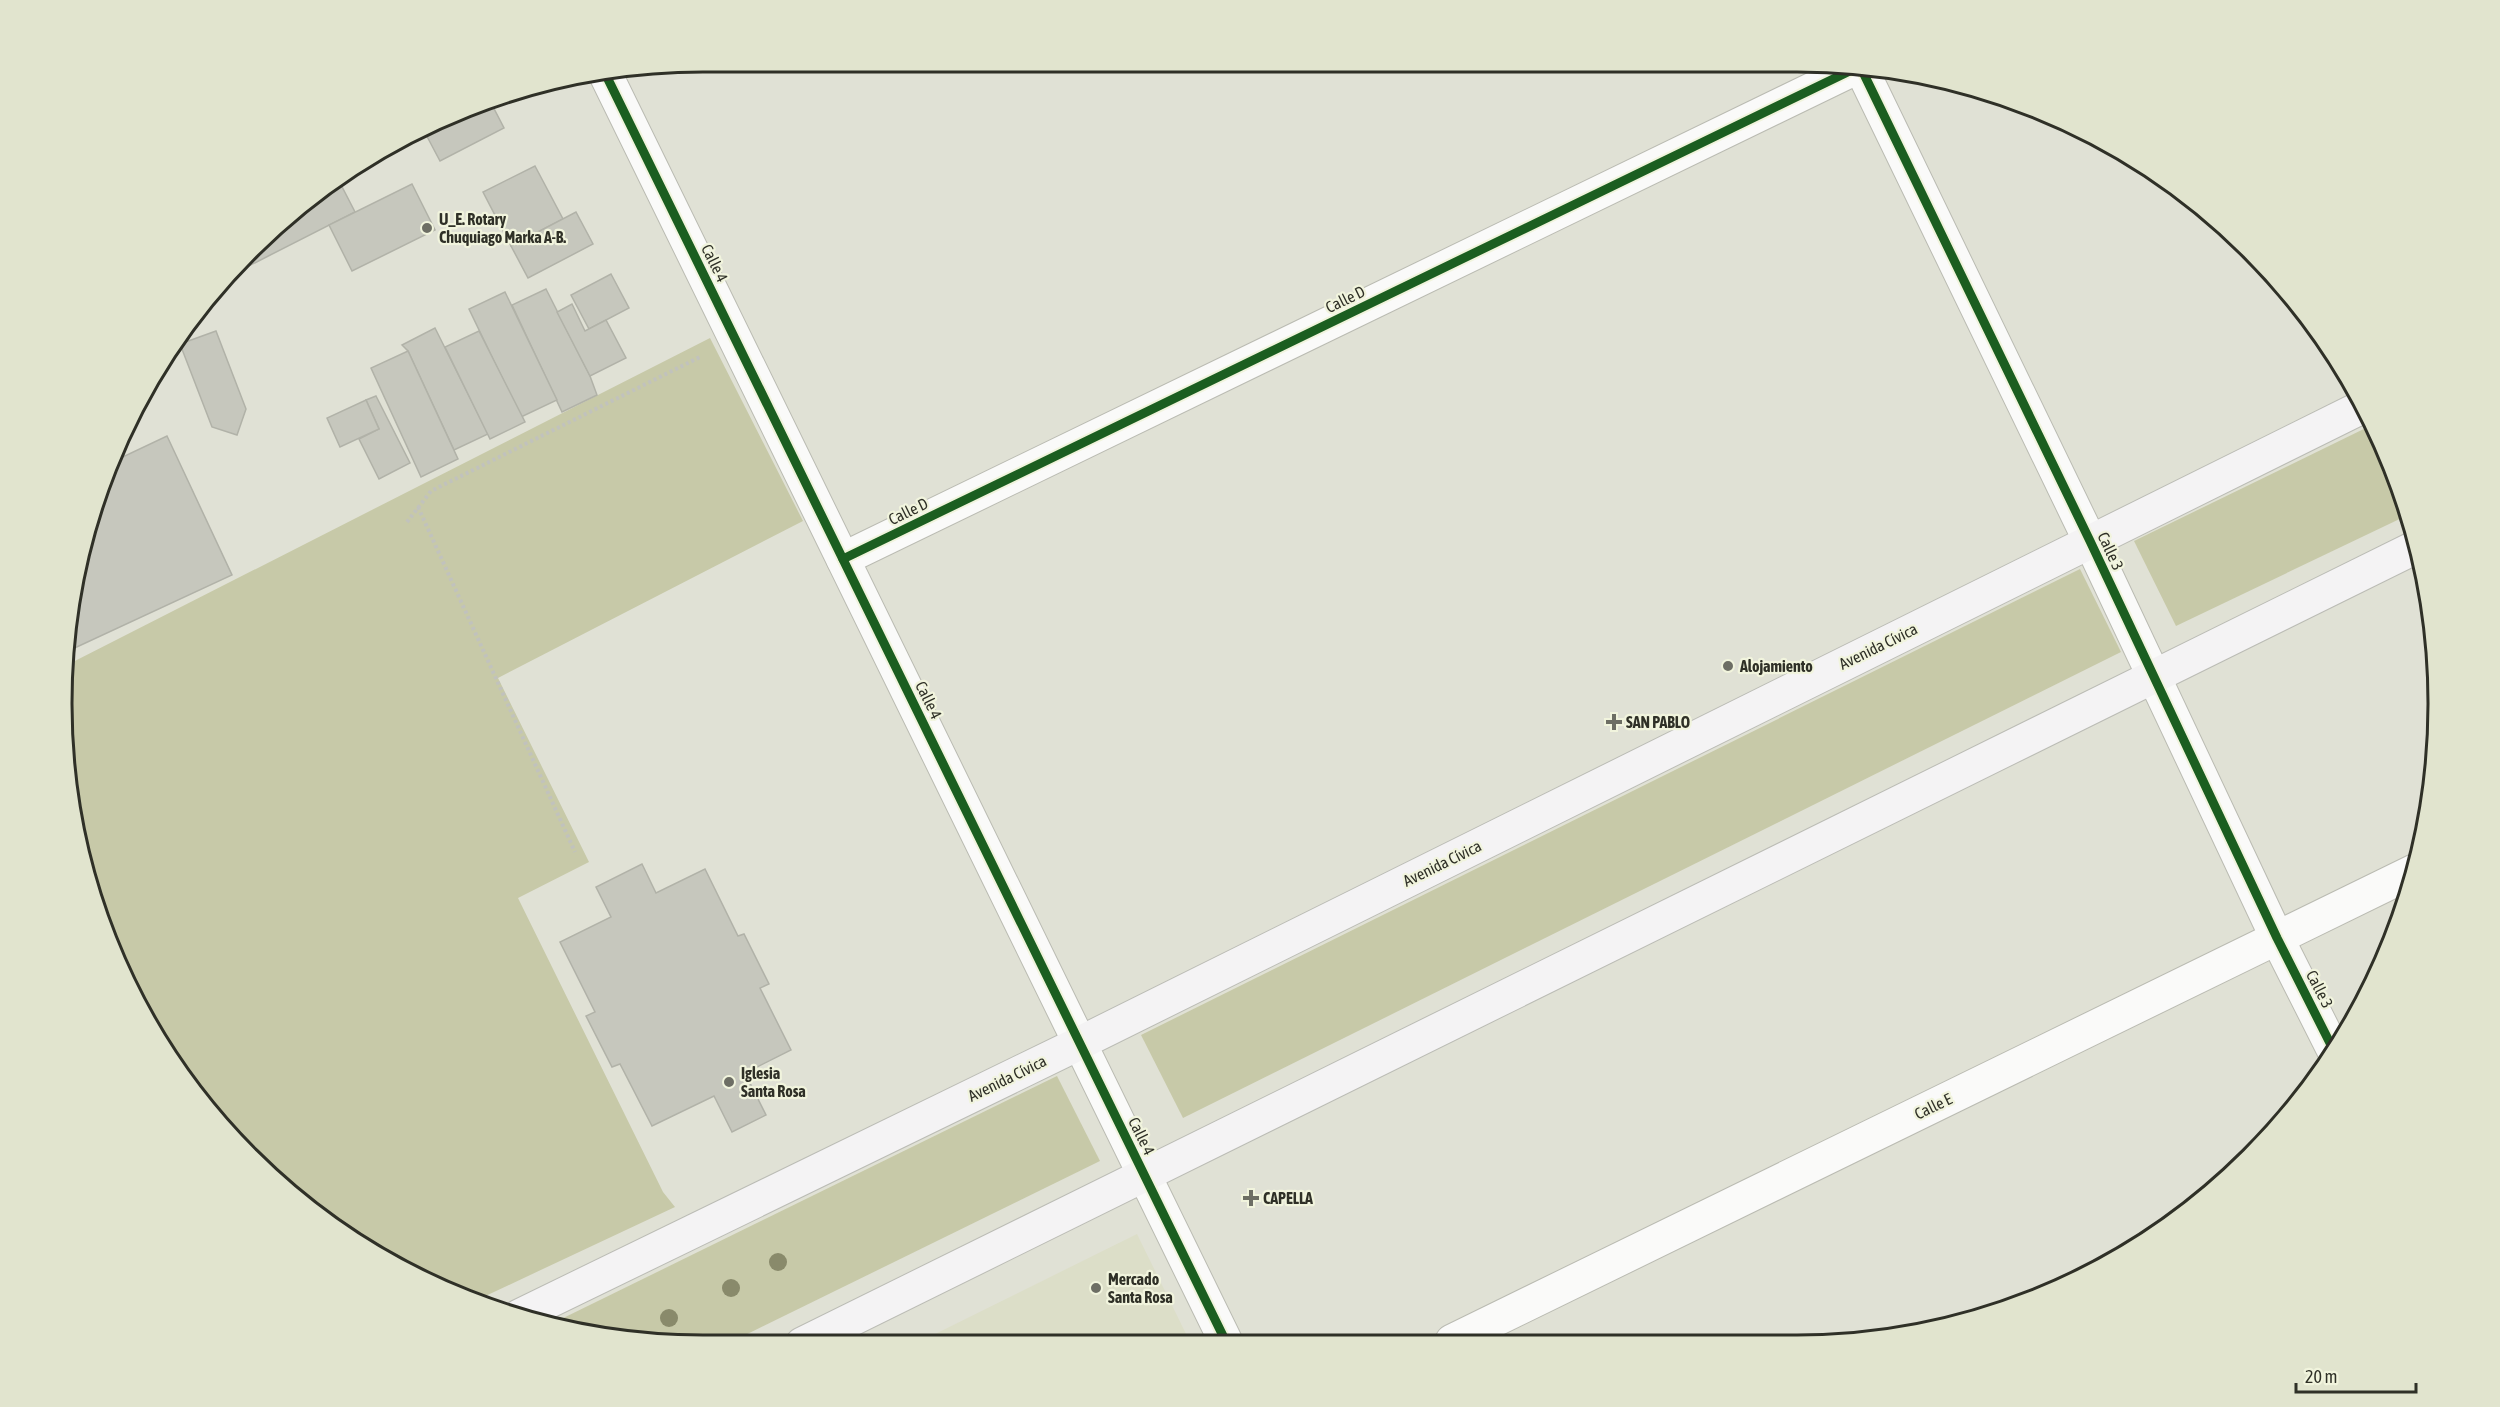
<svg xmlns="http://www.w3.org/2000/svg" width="2500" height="1407" font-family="'Asap Condensed',sans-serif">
  <rect width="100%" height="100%" fill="#e0e1d5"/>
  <polygon fill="#dcdec8" points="1137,1234 1190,1342 917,1343"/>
  <g fill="#c7c9a8">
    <polygon points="710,338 803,521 498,678 589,862 518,898 663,1192 675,1207 479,1299 382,1259 280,1186 221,1127 148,1025 110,949 74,829 63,745 65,666"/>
    <polygon points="2374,424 2408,515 2176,626 2134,541"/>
    <polygon points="2080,569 2121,652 1183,1118 1141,1035"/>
    <polygon points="1057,1076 1100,1161 727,1344 662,1344 549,1325"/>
  </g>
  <g fill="#c6c7bd" stroke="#b1b2a8" stroke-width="1.5">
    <polygon points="489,99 504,128 440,161 422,127"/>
    <polygon points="535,166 563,219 511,246 483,192"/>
    <polygon points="338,179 355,212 227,277 249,250 313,194"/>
    <polygon points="412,184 435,230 352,271 329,225"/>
    <polygon points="576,212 593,244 528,278 511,246"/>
    <polygon points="611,274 629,308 589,329 571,295"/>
    <polygon points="546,289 590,376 597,395 562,412 512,305"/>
    <polygon points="505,292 557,400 521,417 469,309"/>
    <polygon points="572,304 585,331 606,320 626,358 590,376 557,312"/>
    <polygon points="435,328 488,434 454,450 408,351 402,345"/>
    <polygon points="216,331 246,409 237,435 212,427 180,344"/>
    <polygon points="479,331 525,422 490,439 445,347"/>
    <polygon points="408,351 458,459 421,477 371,368"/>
    <polygon points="376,396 410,463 379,479 359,439 379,429 366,400"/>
    <polygon points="366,400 379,429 340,447 327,418"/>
    <polygon points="129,418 134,429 122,435 128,420"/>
    <polygon points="167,436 232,575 66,652 67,620 83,537 112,462"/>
    <polygon points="642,864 656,893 705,869 738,936 744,934 769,984 760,988 791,1050 745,1073 766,1115 732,1132 714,1096 652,1126 620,1064 612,1067 586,1016 595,1012 560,942 611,917 596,887"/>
  </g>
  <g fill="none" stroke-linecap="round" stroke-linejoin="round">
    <defs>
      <g id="minor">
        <polyline points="1860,66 2090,541 2277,938 2333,1049"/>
        <polyline points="604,71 1226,1342"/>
        <polyline points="843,559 1860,66"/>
        <polyline points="1452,1341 2414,871"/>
      </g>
      <g id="major">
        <polyline points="519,1316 1080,1043 2364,406"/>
        <polyline points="802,1344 2418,546"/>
      </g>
    </defs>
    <use href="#minor" stroke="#babbb2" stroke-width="35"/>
    <use href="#major" stroke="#bbbcb5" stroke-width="35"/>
    <g stroke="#c1c2bd" stroke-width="4" stroke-dasharray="3 3" stroke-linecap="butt">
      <polyline points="418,507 575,852"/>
      <polyline points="407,522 431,491 702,356"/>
    </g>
    <use href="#minor" stroke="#fafaf9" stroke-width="33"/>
    <use href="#major" stroke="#f4f3f4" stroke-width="33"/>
    <defs>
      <g id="cycleway">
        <polyline points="1860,66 2090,541 2277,938 2333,1049"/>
        <polyline points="604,71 1226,1342"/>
        <polyline points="843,559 1860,66"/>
      </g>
    </defs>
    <use href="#cycleway" stroke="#f1f4dd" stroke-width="13"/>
    <use href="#cycleway" stroke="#1b5e20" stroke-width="9"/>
  </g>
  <g fill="#898a6b">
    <circle cx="778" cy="1262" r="9"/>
    <circle cx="731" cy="1288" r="9"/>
    <circle cx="669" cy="1318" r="9"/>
  </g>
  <g fill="#6d6e64" stroke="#f1f4dd" stroke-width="2">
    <circle cx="427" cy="228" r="6"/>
    <circle cx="1728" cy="666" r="6"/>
    <path d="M1611 713h6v6h6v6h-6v6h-6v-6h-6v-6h6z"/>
    <circle cx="729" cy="1082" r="6"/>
    <path d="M1248 1189h6v6h6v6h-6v6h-6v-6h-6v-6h6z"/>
    <circle cx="1096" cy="1288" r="6"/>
  </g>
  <g text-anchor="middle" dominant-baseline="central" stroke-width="4.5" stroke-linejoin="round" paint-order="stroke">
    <g font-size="16" font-weight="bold" fill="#2f3027" stroke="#f1f4dd" text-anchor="start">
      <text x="439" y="219">U_E. Rotary<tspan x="439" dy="18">Chuquiago Marka A-B.</tspan></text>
      <text x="1740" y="666">Alojamiento</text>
      <text x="1626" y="722">SAN PABLO</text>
      <text x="741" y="1073">Iglesia<tspan x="741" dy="18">Santa Rosa</tspan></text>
      <text x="1263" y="1198">CAPELLA</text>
      <text x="1108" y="1279">Mercado<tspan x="1108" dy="18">Santa Rosa</tspan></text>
    </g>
    <g font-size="16" fill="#2f3027" stroke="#f1f4dd">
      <text transform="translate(715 263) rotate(64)">Calle 4</text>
      <text transform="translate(1345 299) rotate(-26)">Calle D</text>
      <text transform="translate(908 511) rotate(-26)">Calle D</text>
      <text transform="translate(2111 551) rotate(65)">Calle 3</text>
      <text transform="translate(1878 646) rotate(-26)">Avenida Cívica</text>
      <text transform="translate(929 700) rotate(64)">Calle 4</text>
      <text transform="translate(1442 863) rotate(-26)">Avenida Cívica</text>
      <text transform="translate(2320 989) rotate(63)">Calle 3</text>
      <text transform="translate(1007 1078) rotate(-26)">Avenida Cívica</text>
      <text transform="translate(1933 1106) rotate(-26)">Calle E</text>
      <text transform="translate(1142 1136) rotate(64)">Calle 4</text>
    </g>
  </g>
  <path d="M0 0H2500V1407H0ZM703 72H1797A631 631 0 0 1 2428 703V704A631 631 0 0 1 1797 1335H703A631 631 0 0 1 72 704V703A631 631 0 0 1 703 72Z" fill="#e1e4ce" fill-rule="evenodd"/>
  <path fill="none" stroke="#2f3027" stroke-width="3" d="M703 72H1797A631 631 0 0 1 2428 703V704A631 631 0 0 1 1797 1335H703A631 631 0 0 1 72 704V703A631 631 0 0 1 703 72Z"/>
  <path d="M2296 1383v9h120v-9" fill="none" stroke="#2f3027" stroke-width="3"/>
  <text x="2305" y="1383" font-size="18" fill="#2f3027" stroke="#f1f4dd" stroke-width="4.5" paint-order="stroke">20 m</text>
</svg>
